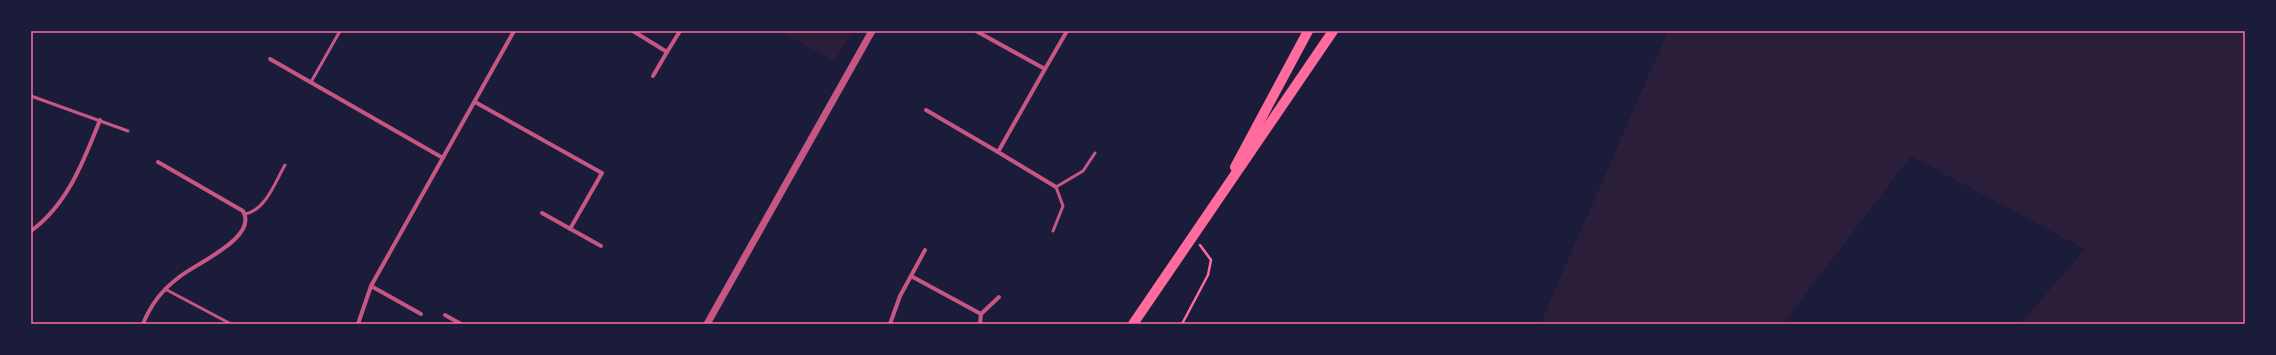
<svg xmlns="http://www.w3.org/2000/svg" width="2276" height="355" font-family="'Fira Sans',sans-serif">
  <rect width="100%" height="100%" fill="#1b1b3a"/>
  <g fill="#2a1e3b">
    <polygon points="780,31 852,31 834,61"/>
    <polygon points="1668,31 2245,31 2245,324 2020,324 2085,249 1911,156 1783,324 1542,324 1546,310"/>
  </g>
  <g fill="none" stroke-linecap="round" stroke-linejoin="round">
    <polyline stroke="#ff6b9d" stroke-width="2.5" points="1182,324 1208,275 1211,260 1200,245"/>
    <g stroke="#c65784" stroke-width="3">
      <polyline points="311,82 340,31"/>
      <polyline points="31,96 128,131"/>
      <path d="M245,214C266,210 275,182 285,165"/>
      <polyline points="1053,231 1063,206 1056,187 1083,171 1095,153"/>
      <polyline points="165,289 231,324"/>
    </g>
    <g stroke="#c65784" stroke-width="4">
      <polyline points="633,31 667,52 680,31"/>
      <polyline points="976,31 1045,69 1067,31"/>
      <polyline points="270,59 443,158"/>
      <polyline points="1045,69 998,152 1056,187"/>
      <polyline points="653,76 667,52"/>
      <polyline points="475,102 602,173 570,229"/>
      <polyline points="926,110 998,152"/>
      <polyline points="542,213 601,246"/>
      <path d="M31,231C68,204 84,160 100,120"/>
      <polyline points="911,276 925,250"/>
      <polyline points="371,286 421,314"/>
      <polyline points="445,315 461,324"/>
      <path d="M143,324C150,306 162,290 178,278C194,264 259,238 243,211L158,162"/>
      <polyline points="358,324 371,286 514,31"/>
      <polyline points="890,324 900,296 911,276 981,314"/>
      <polyline points="980,324 981,314 999,297"/>
    </g>
    <polyline stroke="#c65784" stroke-width="7" points="707,324 872,31"/>
    <g stroke="#ff6b9d" stroke-width="10">
      <polyline points="1235,167 1308,31"/>
      <polyline points="1133,324 1333,31"/>
    </g>
  </g>
  <rect width="2276" height="355" fill="none" stroke="#1b1b3a" stroke-width="64"/>
  <rect x="32" y="32" width="2212" height="291" fill="none" stroke="#ff6b9d" stroke-width="1.5"/>
</svg>
